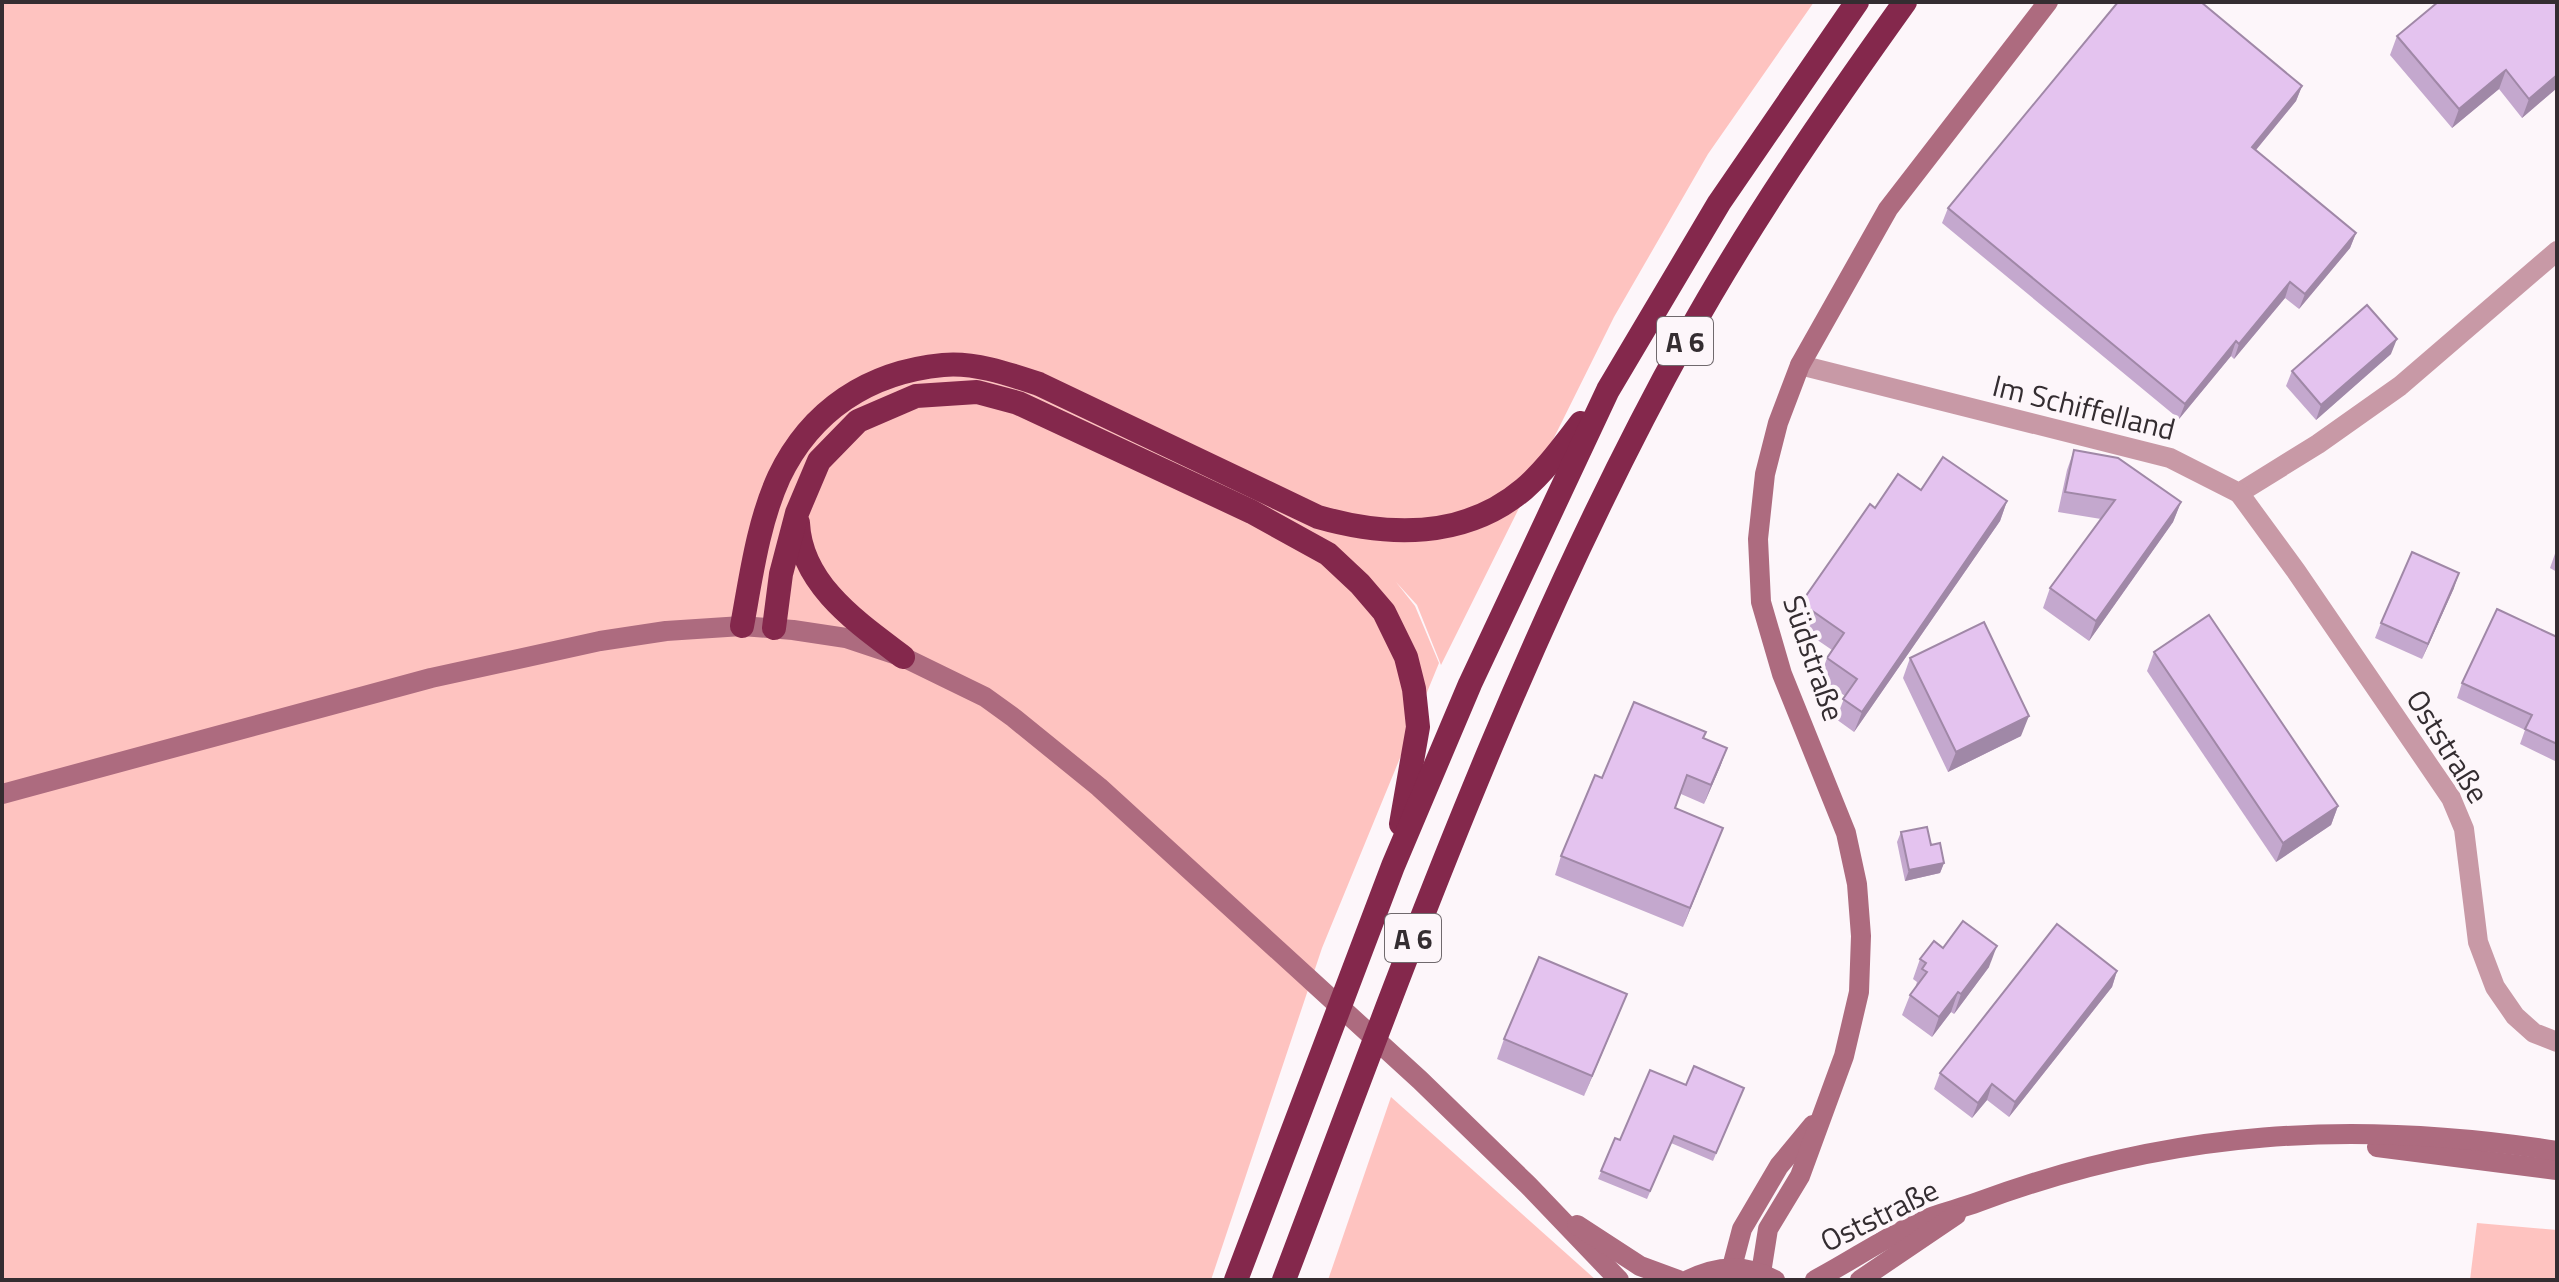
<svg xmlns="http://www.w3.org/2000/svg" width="2559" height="1282" font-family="'Titillium Web',sans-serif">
  <rect width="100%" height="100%" fill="#fdf6fa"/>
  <g fill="#fec3c0">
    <polygon points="2,2 1814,2 1708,154 1614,317 1441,665 1417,605 1396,582 1415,606 1439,663 1322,948 1211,1280 2,1280"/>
    <polygon points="1391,1097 1596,1280 1328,1280"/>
    <polygon points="2477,1223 2557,1230 2557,1280 2470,1280"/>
  </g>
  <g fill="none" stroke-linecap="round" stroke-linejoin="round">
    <g stroke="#c899a6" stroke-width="20">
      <polyline points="1800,365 2170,458 2239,493 2318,444 2400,386 2557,251"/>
      <polyline points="2239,493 2296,571 2451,798 2464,829 2478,942 2495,987 2515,1016 2534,1033 2557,1042"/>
    </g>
    <g stroke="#ad6b7f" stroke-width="20">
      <polyline points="2,794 431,678 600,641 666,631 742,626 793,630 846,638 903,657 985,697 1014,718 1099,787 1420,1080 1528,1185 1619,1280"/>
      <polyline points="2377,1147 2557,1170"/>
      <polyline points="1577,1225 1640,1266 1678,1280"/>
      <polyline points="1732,1267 1742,1229 1779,1166 1813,1125"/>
      <polyline points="1761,1273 1768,1229 1800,1176 1844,1056 1859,992 1861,936 1857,884 1846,833 1782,674 1761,602 1758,539 1765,474 1778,423 1800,365 1888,209 2048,2"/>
      <path d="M1688,1280C1718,1265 1745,1264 1775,1280"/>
      <path d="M1815,1280C1851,1261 1884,1238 1921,1221C1939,1213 1959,1209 1978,1202C2171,1130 2354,1119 2557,1151"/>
      <polyline points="1860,1280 1956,1215"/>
    </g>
    <g stroke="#84284c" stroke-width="24">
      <path d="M798,523C801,585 858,623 903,657"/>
      <path d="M742,626C751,577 758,523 779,477C811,410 869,372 943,365C975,362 1009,374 1039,384L1318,517C1388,537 1465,539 1524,489C1546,470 1563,446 1581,423"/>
      <polyline points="774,628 781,574 797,513 819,461 858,421 916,396 977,392 1018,403 1252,512 1328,554 1360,584 1384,612 1406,657 1414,689 1418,727 1401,824"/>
      <polyline points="1236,1280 1393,866 1470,684 1608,390 1719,203 1857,2"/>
      <path d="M1284,1280C1405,961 1520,638 1686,338C1751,221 1827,111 1905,2"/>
    </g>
  </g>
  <g fill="#c4a8ce">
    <polygon points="2397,36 2557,88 2522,118 2499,89 2452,128 2390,55"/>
    <polygon points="2302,86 2296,101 2256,150 2356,233 2350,248 2299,309 2285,298 2234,359 2231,356 2179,419 1942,223 1948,208"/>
    <polygon points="2391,354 2316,420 2286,386 2292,371"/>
    <polygon points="2074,450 2181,502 2173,522 2089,641 2043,608 2050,588 2101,519 2058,512 2067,470"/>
    <polygon points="1921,490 2007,501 2000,521 1854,732 1836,719 1845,696 1820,678 1827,658 1832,650 1794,624 1801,603 1875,508"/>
    <polygon points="2557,548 2557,572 2550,568"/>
    <polygon points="2454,588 2422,659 2375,638 2381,623"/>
    <polygon points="2557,637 2557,762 2520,744 2525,730 2457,698 2462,683"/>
    <polygon points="2154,652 2338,806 2331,825 2276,862 2147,671"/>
    <polygon points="1910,658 2021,736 1948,772 1903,678"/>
    <polygon points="1703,739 1727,748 1720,767 1704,804 1681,794 1675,808 1716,846 1683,927 1555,875 1561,856 1602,778"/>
    <polygon points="1901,832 1931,845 1944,863 1940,873 1905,881 1897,842"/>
    <polygon points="1943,948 1989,967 1954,1014 1951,1012 1932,1037 1902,1015 1910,995 1915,988 1917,982 1913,979 1920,959"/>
    <polygon points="2117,971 2112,987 2009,1117 1987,1100 1972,1118 1934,1089 1940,1073"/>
    <polygon points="1627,994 1584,1096 1497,1059 1504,1039"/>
    <polygon points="1686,1085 1744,1088 1713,1161 1671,1143 1647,1199 1598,1179 1615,1138 1620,1140"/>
  </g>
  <g fill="#a088a7">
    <polygon points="2506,70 2499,89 2452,128 2459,109"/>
    <polygon points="2557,75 2557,88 2522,118 2529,99"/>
    <polygon points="2302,86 2296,101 2246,162 2252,147"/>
    <polygon points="2356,233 2350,248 2299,309 2305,294"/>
    <polygon points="2290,282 2285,298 2234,359 2239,344"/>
    <polygon points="2397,339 2391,354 2316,420 2321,405"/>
    <polygon points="2236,341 2231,356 2179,419 2185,404"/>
    <polygon points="2007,501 2000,521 1854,732 1862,712"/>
    <polygon points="2181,502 2173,522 2089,641 2096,621"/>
    <polygon points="2459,573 2454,588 2422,659 2428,644"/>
    <polygon points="2029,716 2021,736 1948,772 1956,752"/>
    <polygon points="1727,748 1720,767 1704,804 1711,785"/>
    <polygon points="2338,806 2331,825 2276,862 2283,843"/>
    <polygon points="1723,828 1716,846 1683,927 1690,908"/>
    <polygon points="1944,863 1940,873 1905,881 1909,870"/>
    <polygon points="1997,946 1989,967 1954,1014 1961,994"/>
    <polygon points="2117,971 2112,987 2009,1117 2015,1102"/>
    <polygon points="1958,992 1951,1012 1932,1037 1939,1017"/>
    <polygon points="1627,994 1619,1014 1584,1096 1592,1076"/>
    <polygon points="1992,1084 1987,1100 1972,1118 1978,1103"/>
  </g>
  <g fill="#e4c3ef" stroke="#a088a7" stroke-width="2">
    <polygon points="2118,2 2201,2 2302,86 2252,147 2356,233 2305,294 2290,282 2239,344 2236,341 2185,404 1948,208"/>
    <polygon points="2438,2 2557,2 2557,75 2529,99 2506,70 2459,109 2397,36"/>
    <polygon points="2367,305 2397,339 2321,405 2292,371"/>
    <polygon points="2074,450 2118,458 2181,502 2096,621 2050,588 2115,500 2065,492"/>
    <polygon points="1943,457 2007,501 1862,712 1843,699 1857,679 1827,658 1844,633 1801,603 1870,504 1875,508 1898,474 1921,490"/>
    <polygon points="2412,552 2459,573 2428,644 2381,623"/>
    <polygon points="2497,609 2557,637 2557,744 2525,729 2532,715 2462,683"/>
    <polygon points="2209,615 2338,806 2283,843 2154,652"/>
    <polygon points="1984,622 2029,716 1956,752 1910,658"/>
    <polygon points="1634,702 1706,732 1703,738 1727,748 1711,785 1687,775 1675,808 1723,828 1690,908 1561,856 1595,775 1602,778"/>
    <polygon points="1927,827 1931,845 1940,843 1944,863 1909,870 1901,832"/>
    <polygon points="1963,921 1997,946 1961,994 1958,992 1939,1017 1910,995 1927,972 1922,969 1926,963 1920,959 1934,941 1943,948"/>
    <polygon points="2057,924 2117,971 2015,1102 1992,1084 1978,1103 1940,1073"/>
    <polygon points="1539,957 1627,994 1592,1076 1504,1039"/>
    <polygon points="1694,1066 1744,1088 1716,1153 1674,1136 1650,1191 1601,1171 1615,1138 1620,1140 1650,1070 1686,1085"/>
  </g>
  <g text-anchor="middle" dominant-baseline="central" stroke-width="8" stroke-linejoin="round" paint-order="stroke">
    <g fill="#fdf6fa" stroke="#70696d" stroke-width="2">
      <rect x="1657" y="317" width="56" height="48" rx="6"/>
      <rect x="1385" y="914" width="56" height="48" rx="6"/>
    </g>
    <g font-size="28" font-weight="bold" fill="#342d31">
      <text x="1685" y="341">A 6</text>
      <text x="1413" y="938">A 6</text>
    </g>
    <g font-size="30" fill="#342d31" stroke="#fdf6fa">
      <text transform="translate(2084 407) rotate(14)">Im Schiffelland</text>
      <text transform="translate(1814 658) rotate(71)">Südstraße</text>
      <text transform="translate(2448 746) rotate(58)">Oststraße</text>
      <text transform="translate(1879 1215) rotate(-26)">Oststraße</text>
    </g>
  </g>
  <rect width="2559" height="1282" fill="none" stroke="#342d31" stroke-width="8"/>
</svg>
